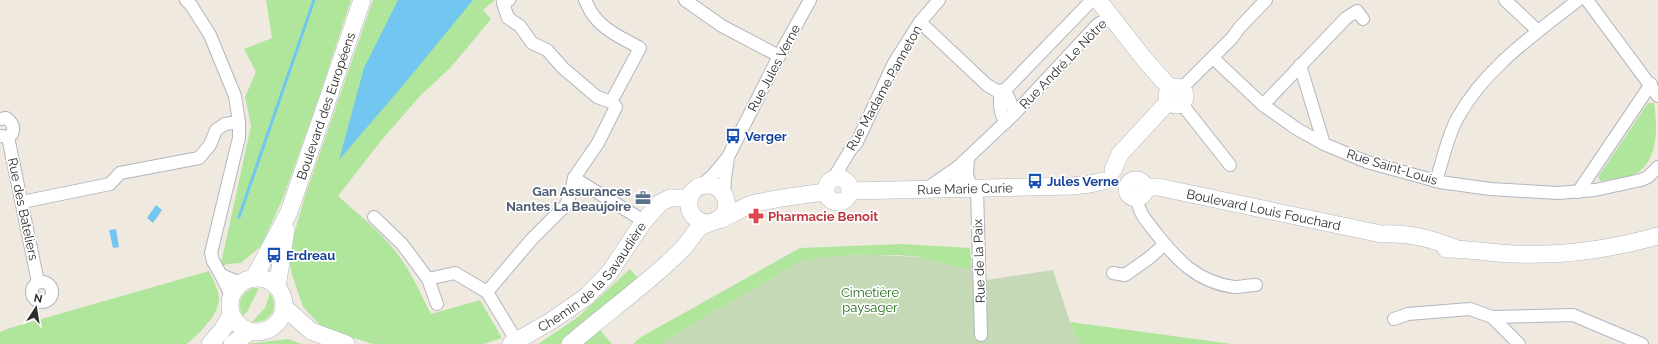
<svg xmlns="http://www.w3.org/2000/svg" width="1658" height="344" font-family="Raleway,sans-serif">
  <rect width="100%" height="100%" fill="#efe9e0"/>
  <g fill="#b0e59c">
    <polygon points="266,0 351,0 317,103 283,198 261,246 241,263 227,264 220,268 251,126 245,97 256,72 244,49 272,38"/>
    <path d="M373,0H495L483,10L491,19L451,67L420,96L380,142L338,196C358,214 380,231 396,252C411,271 420,293 431,314L480,300L502,338L484,344H373L324,329L303,307L292,275L288,255L305,196Z"/>
    <path d="M1648,103H1654C1658,128 1658,160 1637,173C1626,178 1612,179 1601,181L1598,177Z"/>
    <polygon points="901,244 970,248 972,269 951,266 921,257 897,255 835,256 801,261 660,344 633,344 641,337 800,248"/>
    <polygon points="630,269 641,281 592,321 612,344 538,344 578,317"/>
    <path d="M209,271C212,278 216,285 218,292C224,312 200,332 187,344H0V332L10,328Z"/>
    <path d="M253,288H259L247,312L243,316C236,303 241,293 253,288Z"/>
    <path d="M270,293C280,308 270,324 252,322L265,308Z"/>
    <polygon points="1070,322 1232,344 1080,344"/>
    <polygon points="288,339 302,344 246,344"/>
  </g>
  <polygon fill="#c5d9b6" points="875,255 921,257 951,266 972,269 973,282 1053,270 1070,322 1080,344 660,344 801,261 835,256"/>
  <g fill="#72c7f1">
    <polygon points="398,0 473,0 405,83 339,160 364,68"/>
    <polygon points="156,205 162,210 153,223 147,218"/>
    <polygon points="116,229 119,247 113,248 109,230"/>
  </g>
  <g fill="none" stroke-linecap="round" stroke-linejoin="round">
    <polyline stroke="#72c7f1" stroke-width="3" points="239,217 314,0"/>
    <defs>
      <g id="street">
        <polyline points="186,0 191,5 210,35 235,96 239,122 239,138 235,154 211,253 213,261 221,275"/>
        <polyline points="509,0 503,3 508,18 520,26 532,43 547,50 563,68 597,97 611,102 616,107 598,143 574,178"/>
        <path d="M585,0C588,5 590,12 594,16C605,31 624,39 640,48L611,102"/>
        <polyline points="685,0 722,26 779,56"/>
        <polyline points="1505,0 1538,31"/>
        <polyline points="1587,0 1658,96"/>
        <polyline points="920,22 987,85 997,91 1005,90"/>
        <polyline points="1213,58 1263,105 1297,129 1324,144 1367,162 1440,182 1490,189 1558,193 1595,190 1641,180 1648,177 1658,167"/>
        <polyline points="1300,65 1324,144"/>
        <polyline points="1182,88 1232,38 1240,27 1266,0"/>
        <polyline points="1005,90 1092,0"/>
        <polyline points="1005,90 1015,113"/>
        <path d="M1001,91C999,102 999,113 1006,122"/>
        <polyline points="1181,103 1230,165"/>
        <polyline points="1263,105 1346,18 1357,11 1363,19"/>
        <path d="M0,119L6,118C12,122 15,126 12,134L8,137L0,136"/>
        <polyline points="8,137 38,282"/>
        <polyline points="968,158 967,174 971,188"/>
        <polyline points="833,179 851,149 857,142 894,63 920,22 939,0"/>
        <path d="M1436,181C1443,160 1447,137 1458,117C1485,68 1535,34 1578,0"/>
        <polyline points="701,186 713,175 728,157 779,56 810,0"/>
        <polyline points="977,188 981,335"/>
        <polyline points="926,189 958,167"/>
        <polyline points="956,189 958,167 1015,113 1097,25 1111,16"/>
        <polyline points="1578,192 1651,84"/>
        <polyline points="724,195 725,178 728,158"/>
        <path d="M1137,198C1139,214 1146,220 1155,232C1177,260 1197,282 1234,287C1241,287 1249,285 1256,285"/>
        <polyline points="22,202 110,184 120,173 199,158 210,145 216,130 225,124 239,122"/>
        <polyline points="374,217 402,244 428,279 437,304"/>
        <polyline points="1113,273 1125,275 1149,258 1165,244"/>
        <polyline points="428,279 455,273 487,292 516,340"/>
        <circle cx="42" cy="292" r="10"/>
        <polyline points="487,292 531,240 566,205 571,192 574,178 644,221"/>
        <polyline points="230,298 229,291 221,275 236,281 244,281"/>
        <polyline points="1492,317 1519,344"/>
        <polyline points="1394,319 1408,314 1470,309 1492,317 1573,315 1642,344"/>
      </g>
      <g id="secondary">
        <polyline points="1098,0 1145,60 1170,88"/>
        <circle cx="1176" cy="96" r="9"/>
        <polyline points="1113,170 1120,154 1168,102"/>
        <circle cx="838" cy="190" r="12"/>
        <circle cx="1136" cy="189" r="9"/>
        <path id="s1" d="M1145,187H1158L1381,234C1408,232 1432,239 1457,249"/>
        <path id="s2" d="M850,191L1072,186L1090,184L1103,181"/>
        <path d="M719,220C731,216 741,208 752,204C776,198 801,195 825,192"/>
        <path d="M1446,249C1470,248 1493,254 1516,254C1564,256 1612,249 1658,236"/>
        <circle cx="257" cy="305" r="27"/>
        <path id="s3" d="M254,278L289,212L362,0"/>
        <polyline points="277,287 286,230"/>
        <polyline points="284,307 311,331 346,344"/>
        <polyline points="210,344 223,329 231,315"/>
        <polyline points="232,344 250,332"/>
        <path id="s4" d="M511,344L551,321L586,297L610,272L644,221L660,203L670,198H689"/>
        <path d="M570,344C603,316 637,291 669,262C674,257 681,251 686,245C690,240 694,233 699,228C707,222 717,223 723,215C732,203 723,185 707,185C683,185 682,221 708,223"/>
      </g>
    </defs>
    <use href="#street" stroke="#b3b5c1" stroke-width="14"/>
    <use href="#secondary" stroke="#b3b5c1" stroke-width="18"/>
    <use href="#street" stroke="#fff" stroke-width="12"/>
    <use href="#secondary" stroke="#fff" stroke-width="17"/>
  </g>
  <defs>
    <symbol id="bus-bare" viewBox="-9 -9 18 18"><path d="M-5-6H5V4H4V6H2V4H-2V6H-4V4H-5ZM-3.5-4V0h7V-4ZM-3.5 1.2v1.5H-2V1.2ZM2 1.2v1.5H3.5V1.2Z" fill="#1a4fb4" stroke="#fff" stroke-width="2.5" paint-order="stroke"/></symbol>
    <symbol id="office-bare" viewBox="-9 -9 18 18"><path d="M-6-3h4V-5.5h4V-3h4V5H-6ZM-1-4.5V-3h2v-1.5ZM-6 0V1H6V0Z" fill="#5c6f8a" stroke="#fff" stroke-width="2.5" paint-order="stroke"/></symbol>
    <symbol id="pharmacy-bare" viewBox="-9 -9 18 18"><path d="M-2-6h4v4h4v4h-4v4h-4v-4h-4v-4h4Z" fill="#e0444e" stroke="#fff" stroke-width="2.5" paint-order="stroke"/></symbol>
  </defs>
  <g fill-rule="evenodd">
    <use href="#bus-bare" x="722" y="125" width="22" height="22"/>
    <use href="#bus-bare" x="1024" y="170" width="22" height="22"/>
    <use href="#office-bare" x="632" y="187" width="22" height="22"/>
    <use href="#pharmacy-bare" x="745" y="205" width="22" height="22"/>
    <use href="#bus-bare" x="263" y="244" width="22" height="22"/>
  </g>
  <g text-anchor="middle" dominant-baseline="central" stroke-width="3.5" stroke-linejoin="round" paint-order="stroke">
    <g font-size="13" fill="#2d2d2d" stroke="#fff">
      <text transform="translate(1063 64) rotate(-46)">Rue André Le Nôtre</text>
      <text transform="translate(774 68) rotate(-62)">Rue Jules Verne</text>
      <text transform="translate(884 88) rotate(-61)">Rue Madame Panneton</text>
      <text stroke="none"><textPath href="#s3" startOffset="187">Boulevard des Européens</textPath></text>
      <text transform="translate(1392 167) rotate(17)">Rue Saint-Louis</text>
      <text stroke="none"><textPath href="#s2" startOffset="115">Rue Marie Curie</textPath></text>
      <text transform="translate(23 209) rotate(78)">Rue des Bateliers</text>
      <text stroke="none"><textPath href="#s1" startOffset="121">Boulevard Louis Fouchard</textPath></text>
      <text transform="translate(979 261) rotate(-92)">Rue de la Paix</text>
      <text stroke="none"><textPath href="#s4" startOffset="107">Chemin de la Savaudière</textPath></text>
    </g>
    <g font-size="13" font-weight="bold" fill="#164399" stroke="#fff" text-anchor="start">
      <text x="745" y="136">Verger</text>
      <text x="1047" y="181">Jules Verne</text>
      <text x="286" y="255">Erdreau</text>
    </g>
    <g font-size="13" font-weight="bold" fill="#4e5e75" stroke="#fff" text-anchor="end">
      <text x="631" y="191">Gan Assurances<tspan x="631" dy="15">Nantes La Beaujoire</tspan></text>
    </g>
    <g font-size="13" font-weight="bold" fill="#be3a42" stroke="#fff" text-anchor="start">
      <text x="768" y="216">Pharmacie Benoit</text>
    </g>
    <g font-size="13" fill="#266e1a" stroke="#fff">
      <text x="870" y="292">Cimetière<tspan x="870" dy="15">paysager</tspan></text>
    </g>
  </g>
  <g transform="translate(36 308) rotate(12)" stroke="#ffffff" stroke-width="3" paint-order="stroke">
  <path d="M0-3L7 15L0 10L-7 15Z" fill="#2d2d2d"/>
  <text y="-6" font-size="11" font-weight="bold" text-anchor="middle" fill="#2d2d2d">N</text>
  </g>
</svg>
